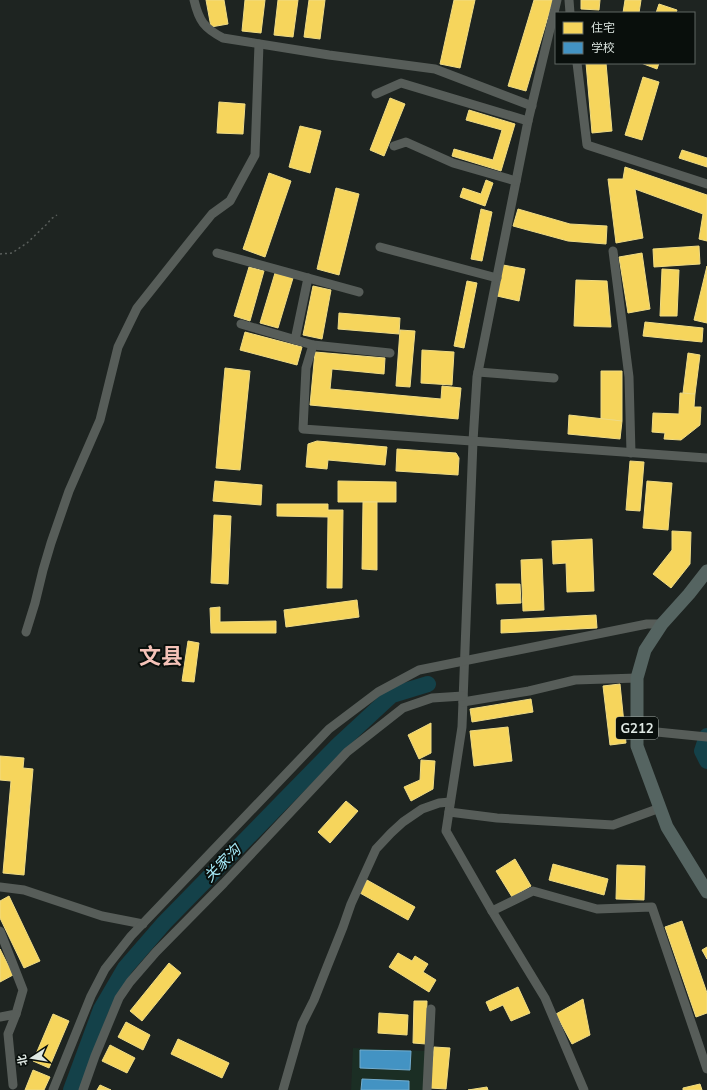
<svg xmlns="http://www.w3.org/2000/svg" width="707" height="1090" font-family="Mulish,'Noto Sans SC',sans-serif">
  <rect width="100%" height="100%" fill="#1e2421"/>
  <polygon fill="#1b2e24" points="353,1048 425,1051 423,1090 351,1090"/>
  <g fill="#f6d55c" stroke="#efdb84">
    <polygon points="206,0 224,0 228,24 211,27"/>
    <polygon points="245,0 265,0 261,33 242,31"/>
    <polygon points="278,0 298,0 293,37 274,35"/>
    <polygon points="309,0 325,0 320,39 304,37"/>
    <polygon points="454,0 475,0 460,68 440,64"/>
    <polygon points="534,0 553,0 526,91 508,86"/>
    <polygon points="581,0 600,0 599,10 581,9"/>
    <polygon points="625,0 641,0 639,13 623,13"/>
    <polygon points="659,4 677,10 676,13 656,13"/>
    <polygon points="586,63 606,63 612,131 592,133"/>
    <polygon points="641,63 659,63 657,69"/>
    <polygon points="643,77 659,82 642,140 625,135"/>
    <polygon points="390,98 405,104 384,156 370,150"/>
    <polygon points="219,102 245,104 243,134 217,133"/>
    <polygon points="469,110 515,124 501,171 452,156 454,149 493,160 502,130 466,120"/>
    <polygon points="300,126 321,131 310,173 289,167"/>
    <polygon points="682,150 707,158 707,167 679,158"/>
    <polygon points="625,167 707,195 707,241 699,239 703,214 635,189 643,238 616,243 608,179 623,179"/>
    <polygon points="269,173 291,181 265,257 243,249"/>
    <polygon points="486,180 493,183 485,206 460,197 463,188 481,194"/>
    <polygon points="336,188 359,194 339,275 317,269"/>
    <polygon points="481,209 492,212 482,261 471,259"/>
    <polygon points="518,209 570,224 607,226 606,244 568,241 513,226"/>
    <polygon points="699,246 700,264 654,267 653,249"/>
    <polygon points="642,253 650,309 628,313 619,257"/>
    <polygon points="503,265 525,269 519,301 497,296"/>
    <polygon points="707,266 707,323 694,320"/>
    <polygon points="249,267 264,271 250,321 234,316"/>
    <polygon points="662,269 679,270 677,316 660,316"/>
    <polygon points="275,273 293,278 278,328 260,323"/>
    <polygon points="576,280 607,281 611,327 574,326"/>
    <polygon points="467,281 477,283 464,348 454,346"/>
    <polygon points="313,286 331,290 322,339 303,335"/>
    <polygon points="339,313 400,318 399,334 338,329"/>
    <polygon points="645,322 703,328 702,342 643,336"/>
    <polygon points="400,330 415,331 410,387 396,386"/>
    <polygon points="245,332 302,347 297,365 240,350"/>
    <polygon points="422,350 454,352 452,385 421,383"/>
    <polygon points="315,352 385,358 384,374 332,369 330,389 441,399 442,386 461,388 458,419 310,405"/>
    <polygon points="688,353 700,355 695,394 683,393"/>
    <polygon points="225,368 250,371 240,470 216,468"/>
    <polygon points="601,371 622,371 622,421 601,419"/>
    <polygon points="680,393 695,394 694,407 701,407 700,425 681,440 664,439 665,433 652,432 653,413 679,414"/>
    <polygon points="569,415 622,421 620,439 568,434"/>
    <polygon points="317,441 387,447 385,465 328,460 327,469 306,467 308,444"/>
    <polygon points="397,449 456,453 459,458 458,475 396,471"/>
    <polygon points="630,461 644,462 640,511 626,510"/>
    <polygon points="215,481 262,485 261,505 213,501"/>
    <polygon points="338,481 396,482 396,502 338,502"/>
    <polygon points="647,481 672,483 668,530 643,528"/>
    <polygon points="363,502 377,502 377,570 362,569"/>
    <polygon points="277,504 328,504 328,510 343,510 342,588 327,588 328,517 277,516"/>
    <polygon points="214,515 231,516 228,584 211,583"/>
    <polygon points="672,531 691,532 690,564 671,588 653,574 672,550"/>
    <polygon points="592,539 594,591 567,592 566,563 553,564 552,541"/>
    <polygon points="542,559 544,610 523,611 521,560"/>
    <polygon points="496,584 520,584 521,603 497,604"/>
    <polygon points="357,600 359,617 286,627 284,610"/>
    <polygon points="220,607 220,622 276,621 276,633 211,633 210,608"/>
    <polygon points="596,615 597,628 501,633 501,620"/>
    <polygon points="188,641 199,643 194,682 182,681"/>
    <polygon points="620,684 626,743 610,745 603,686"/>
    <polygon points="531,699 533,712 472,722 470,709"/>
    <polygon points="431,723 431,753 419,759 408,735"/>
    <polygon points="508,727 512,761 474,766 470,731"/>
    <polygon points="0,756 24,758 23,768 33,769 24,875 3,873 11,781 0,780"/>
    <polygon points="421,760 435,761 433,789 411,801 404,787 420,780"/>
    <polygon points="346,801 358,811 330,843 318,832"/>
    <polygon points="515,859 531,886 512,897 496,871"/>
    <polygon points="553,864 608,879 604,895 549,880"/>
    <polygon points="617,865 645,866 644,900 616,899"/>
    <polygon points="367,880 415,907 408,920 360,893"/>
    <polygon points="9,896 40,961 24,968 0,918 0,901"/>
    <polygon points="682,921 707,993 707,1013 696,1017 665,927"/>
    <polygon points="707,947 707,959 702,950"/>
    <polygon points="0,949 13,975 0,982"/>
    <polygon points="398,953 412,961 415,956 428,964 423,972 436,980 429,992 389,967"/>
    <polygon points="169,963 181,973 142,1021 130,1011"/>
    <polygon points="518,987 530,1013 511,1021 503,1005 490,1011 486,1002"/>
    <polygon points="583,999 590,1035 572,1044 556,1014"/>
    <polygon points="414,1001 427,1001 426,1044 413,1043"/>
    <polygon points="379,1013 408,1015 407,1035 378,1033"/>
    <polygon points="53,1014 69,1021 49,1068 33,1061"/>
    <polygon points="126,1022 150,1035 143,1050 118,1037"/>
    <polygon points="178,1039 229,1063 222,1078 171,1054"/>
    <polygon points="110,1045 135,1058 127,1073 102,1061"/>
    <polygon points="434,1047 450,1048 446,1089 430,1088"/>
    <polygon points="33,1070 50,1077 44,1090 25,1090"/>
    <polygon points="700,1084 702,1090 683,1090 683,1088"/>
    <polygon points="100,1085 111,1090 97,1090"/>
    <polygon points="487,1087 488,1090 468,1090"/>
  </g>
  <g fill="#4393c3" stroke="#72accd">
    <polygon points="360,1050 411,1051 410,1070 360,1068"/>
    <polygon points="362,1079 409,1081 409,1090 361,1090"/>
  </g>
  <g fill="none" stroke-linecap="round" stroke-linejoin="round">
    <g stroke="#144149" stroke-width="16">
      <polyline points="707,736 702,751 707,761"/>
      <polyline points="71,1090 101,1009 125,968 164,923 338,745 392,695 428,684"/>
    </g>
    <polyline stroke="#5a5f5c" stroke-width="1.5" stroke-dasharray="2 3" stroke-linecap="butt" points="0,254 12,253 27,243 47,224 51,219 57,215"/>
    <g stroke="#575d59" stroke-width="9">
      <path d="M194,0C199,21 204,28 223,38L329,55L435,69L532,106"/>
      <polyline points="557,0 528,121 477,377 473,441 462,727 446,831 492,911 545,998 584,1090"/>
      <polyline points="569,0 570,13"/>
      <polyline points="577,63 587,145 707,184"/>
      <polyline points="376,94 401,83 528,121"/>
      <polyline points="394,146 406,142 453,163 516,181"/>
      <polyline points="380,247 497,278"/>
      <polyline points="613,251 629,377 631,453"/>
      <polyline points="217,253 359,292"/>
      <polyline points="241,324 313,345 390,353"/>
      <polyline points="295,340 308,278"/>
      <polyline points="313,345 306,368 303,429 707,458"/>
      <polyline points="478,372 554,378"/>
      <polyline points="26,632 35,603 43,570 51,543 69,491 100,420 118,347 137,308 195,235 212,214 230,201 255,155 259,44"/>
      <polyline points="463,702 529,691 575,680 637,678"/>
      <polyline points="637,730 707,737"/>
      <polyline points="449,812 497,818 613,825 660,808"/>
      <polyline points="0,887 24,890 102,916 143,924"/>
      <polyline points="492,911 533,891 597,909 652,907 707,1069"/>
      <polyline points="0,931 23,990 16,1014 0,1017"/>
      <polyline points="13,1085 8,1034 16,1014"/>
      <polyline points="53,1090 91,996 105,969 131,936 329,729 378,692 419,670 647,624 662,624"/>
      <polyline points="83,1090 95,1056 119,998 130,982 156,952 224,883 347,752 403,708 432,698 463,696"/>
      <polyline points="283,1090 302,1024 314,1000 327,967 343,927 351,904 376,849 391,833 403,822 422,809 439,803 450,802"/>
      <polyline points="427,1090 431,1009"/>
    </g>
    <polyline stroke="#556461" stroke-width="13" points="707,571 689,594 662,624 645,650 637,678 637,746 667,827 707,892"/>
  </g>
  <g text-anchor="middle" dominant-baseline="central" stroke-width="4" stroke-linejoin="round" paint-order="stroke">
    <rect fill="#090f0c" stroke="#9fa7a2" stroke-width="1" x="616" y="717" width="42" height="22" rx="3"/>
    <g font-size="13" font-weight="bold" fill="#dfe8e3">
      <text x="637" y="728">G212</text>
    </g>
    <g font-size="15" font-style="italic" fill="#a7ecfa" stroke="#090f0c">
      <text transform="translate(222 863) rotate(-46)">关家沟</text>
    </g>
    <g font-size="22" font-weight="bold" fill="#f4c2b8" stroke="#090f0c">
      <text x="161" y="656">文县</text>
    </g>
  </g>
  <rect x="555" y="12" width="140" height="52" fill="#090f0c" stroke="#5f6662"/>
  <rect x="563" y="22" width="20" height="12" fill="#f6d55c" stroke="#5f6662"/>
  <text x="591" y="32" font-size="12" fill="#dfe8e3">住宅</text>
  <rect x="563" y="42" width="20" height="12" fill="#4393c3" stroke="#5f6662"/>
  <text x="591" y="52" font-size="12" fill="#dfe8e3">学校</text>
  <g transform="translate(32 1058) rotate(258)" stroke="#090f0c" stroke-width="3" paint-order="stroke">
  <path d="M0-3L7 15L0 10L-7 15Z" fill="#dfe8e3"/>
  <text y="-6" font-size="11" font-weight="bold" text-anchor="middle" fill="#dfe8e3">北</text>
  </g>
</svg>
